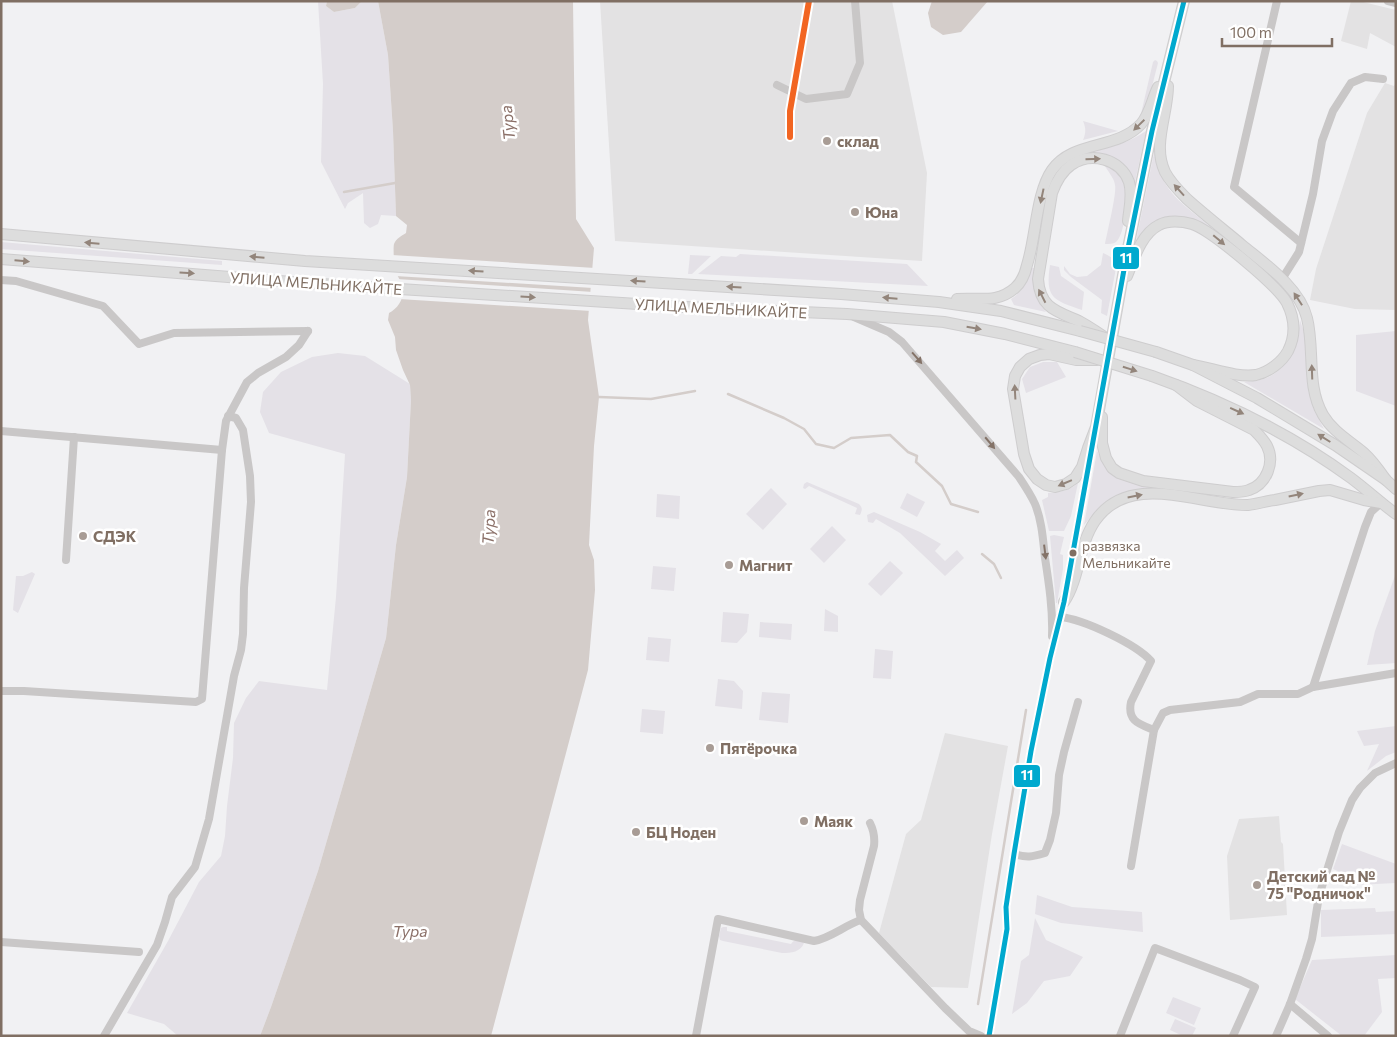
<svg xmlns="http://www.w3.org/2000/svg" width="1397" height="1037" font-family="Commissioner,sans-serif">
  <rect width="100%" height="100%" fill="#f1f1f3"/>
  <g fill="#e3e2e3">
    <polygon points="600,1 892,1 927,173 922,261 615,241"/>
    <polygon points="1351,1 1359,1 1396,10 1396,47 1370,33 1367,49 1341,41"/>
    <polygon points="1385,83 1394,86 1396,83 1396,310 1355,309 1310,300 1316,269 1367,113"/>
    <polygon points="945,733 1008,746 992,834 968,988 931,987 879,933 906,834 921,820"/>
    <polygon points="1279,816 1281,842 1283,844 1287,915 1230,920 1227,856 1239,819"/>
  </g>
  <g fill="#e4e1e7">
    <polygon points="318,1 327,1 326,6 334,12 355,8 362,1 378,1 388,55 393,131 396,216 381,215 378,224 370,228 364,223 363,193 348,203 345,209 321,162 323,84"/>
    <polygon points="1155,60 1157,61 1158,63 1146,110 1140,118 1153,62"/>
    <path d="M1083,121L1118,131L1083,140C1086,133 1086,128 1083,121Z"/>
    <path d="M1146,131L1135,182C1124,161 1115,154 1091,153C1111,146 1129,143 1146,131Z"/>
    <path d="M1154,153C1162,193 1183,204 1212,228L1190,218L1171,217L1157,222L1144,230L1136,241Z"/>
    <path d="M1104,164C1114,169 1122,175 1125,185C1128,196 1125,235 1116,242C1113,244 1109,244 1105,244C1107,233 1117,193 1115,185C1114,177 1107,171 1104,164Z"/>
    <polygon points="1,242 222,261 222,265 1,249"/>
    <path d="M1103,253C1112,257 1115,259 1116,268L1107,316L1101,313L1102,300L1071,277L1064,270V266L1070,274L1077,277L1087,276L1101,265Z"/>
    <polygon points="740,254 907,264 928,286 698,274 721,256 736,257"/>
    <polygon points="690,255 711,256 692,274 688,274"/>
    <path d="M1050,265L1059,267L1061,276L1084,292L1082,310C1053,300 1045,298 1050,265Z"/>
    <path d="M1032,268H1035C1032,285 1035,298 1046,312L1014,305L1011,299C1023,291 1028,281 1032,268Z"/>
    <path d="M1300,320L1305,335L1307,379L1309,394L1315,412L1324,429L1244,382C1250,381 1255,381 1260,380C1288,373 1297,345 1300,320Z"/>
    <polygon points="1396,331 1396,406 1356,391 1356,335"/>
    <polygon points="338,353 365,356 410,384 411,400 407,477 396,545 386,638 318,871 271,1007 260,1036 178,1036 164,1024 127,1013 168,941 199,882 221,856 225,836 227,806 233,758 234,723 246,698 259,681 327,690 336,597 345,454 269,433 260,412 263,392 281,372 312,357"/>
    <polygon points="1043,362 1057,362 1066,377 1026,393 1022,379 1030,367"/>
    <path d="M1097,451L1104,464L1162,487V489C1123,487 1109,496 1084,525Z"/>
    <path d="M807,482L859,504C863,508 862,510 860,515L855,514L857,508L809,486L805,489L803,488L804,484Z"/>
    <path d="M1078,483L1071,516L1064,531H1049L1042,500L1048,497V493C1060,492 1069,491 1078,483Z"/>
    <polygon points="771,488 787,504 763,530 746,514"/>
    <polygon points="907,493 925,502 917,517 900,508"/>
    <polygon points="657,494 680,496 679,519 656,517"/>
    <polygon points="874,512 920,532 941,544 935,551 945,561 957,550 964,558 945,576 900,533 876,519 873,523 868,522 867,515"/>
    <polygon points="832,526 846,540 824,563 810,549"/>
    <polygon points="1054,535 1064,537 1060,554 1063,555 1063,569 1057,603 1056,603 1050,536"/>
    <polygon points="890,561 903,573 881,596 868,584"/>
    <polygon points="653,566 676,568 674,591 651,589"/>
    <polygon points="32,572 35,574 18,613 13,610 16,576 23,576"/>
    <polygon points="1396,573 1396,663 1367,665 1375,631"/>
    <polygon points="825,609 838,616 838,632 824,631"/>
    <polygon points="723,612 749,614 747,632 737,643 721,642"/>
    <polygon points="760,622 792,624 791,640 759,637"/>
    <polygon points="648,637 671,639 669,662 646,660"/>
    <polygon points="875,649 893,651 891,679 873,678"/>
    <polygon points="718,679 734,681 743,691 742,709 715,706"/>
    <polygon points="762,692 790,694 788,723 759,720"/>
    <polygon points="642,709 665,711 663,734 640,732"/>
    <polygon points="1396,726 1396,752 1386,756 1367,771 1379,744 1364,746 1357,731"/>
    <polygon points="1342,844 1396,864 1396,883 1355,885 1354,873 1340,872 1333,869"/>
    <polygon points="1037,895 1072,907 1142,912 1143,932 1061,923 1035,914"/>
    <polygon points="1375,908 1376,912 1396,911 1396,934 1321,937 1321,910"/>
    <polygon points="1035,918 1046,940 1083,957 1070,976 1044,981 1027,1003 1012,1014 1021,961 1029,955"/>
    <path d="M723,927H727V931L791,944C794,939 800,939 804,943C801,952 791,953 782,953L723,941L720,940L719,936L721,928Z"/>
    <polygon points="1396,955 1396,978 1378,979 1382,1012 1364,1036 1342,1036 1295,999 1312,960"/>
    <polygon points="1173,997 1201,1008 1194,1025 1166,1013"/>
    <polygon points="1175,1019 1196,1028 1192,1036 1183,1036 1170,1030"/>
  </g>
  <g fill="#d4cdca">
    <polygon points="327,1 362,1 355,8 334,12 326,6"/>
    <path d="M378,1H573L576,219L594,248L588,320L599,397L594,446L589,545L594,560L595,590L588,670L491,1036H260L271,1007L318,871L386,638L396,545L407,477L411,400L410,385L403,370L396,350L395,337L388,320L389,313C400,307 406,295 401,283C400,279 397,276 396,272C394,268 393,248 394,244C396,239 401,236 406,233L407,225L396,216L393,131L388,55Z"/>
    <polygon points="932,1 988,1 961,32 943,35 931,27 928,13"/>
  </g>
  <g fill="#f1f1f3">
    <polygon points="392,255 595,268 593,288 395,276 392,271"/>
    <polygon points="397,279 593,292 591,311 399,299 401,293 400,285"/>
  </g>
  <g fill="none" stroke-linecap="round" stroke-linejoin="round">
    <g stroke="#d4cdca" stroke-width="2.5">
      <polyline points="344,192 395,183"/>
      <polyline points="728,394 784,418 804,429 816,444 834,448 851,438 890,435 908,452 917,456 916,462 942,486 951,504 978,512"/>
      <polyline points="599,397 651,399 695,391"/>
      <polyline points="982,554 994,564 1001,578"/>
      <polyline points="978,1004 1026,710"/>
    </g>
    <defs>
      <g id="major">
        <path d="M1168,86C1168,114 1152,145 1165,172C1170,182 1179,191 1187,199C1205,215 1224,230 1242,245C1265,264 1300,288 1307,318C1315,350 1306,386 1323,415C1333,432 1350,441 1364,453C1373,461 1379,470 1386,480"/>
        <polyline points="1,234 305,261 841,294 939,302 1001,311 1080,331"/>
        <polyline points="1,259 305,283 685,307 847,314 944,322 1005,334 1075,352"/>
        <path d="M1127,276C1134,259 1141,234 1159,225C1168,220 1182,221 1192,224C1211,230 1278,286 1287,303C1295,319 1296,335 1288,351C1282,362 1269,372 1256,375C1237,378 1212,368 1193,365"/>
        <path d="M957,299C978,297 997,304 1015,288C1022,282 1025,274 1027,265C1036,237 1036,193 1052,170C1073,140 1117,150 1141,124C1150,114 1152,99 1158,87"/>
        <path d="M1103,336C1095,331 1087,325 1079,321C1056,311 1040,308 1038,279L1052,193C1056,182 1061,172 1071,165C1091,151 1121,159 1129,182C1133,195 1129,209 1128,221"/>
        <polyline points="1156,352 1193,365 1257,398 1335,445 1386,480 1396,489"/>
        <polyline points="1097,360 1076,360 1049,354 1040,355 1029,359 1020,367 1015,376 1013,389 1024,454 1029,469 1037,479 1046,485 1055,487 1066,484 1075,478 1082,467 1088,448 1096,427 1127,253 1152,131 1184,1"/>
        <path d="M1152,376C1223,401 1291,434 1351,478C1367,490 1381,503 1396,514"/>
        <path d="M1102,417V443L1106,458L1112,468L1119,473L1143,481L1233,492C1238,492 1244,492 1249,490C1267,484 1275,462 1267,446C1264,440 1259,435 1254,430L1197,401L1176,385"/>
        <path d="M1064,602C1080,578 1078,546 1095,521C1130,470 1200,506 1248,505C1257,504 1266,501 1275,500C1290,497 1304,494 1319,491L1330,490L1364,500L1381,503"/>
      </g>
    </defs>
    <use href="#major" stroke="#cecdce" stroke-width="12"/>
    <g stroke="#c9c7c7" stroke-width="8">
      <polyline points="1277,1 1234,187 1301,243"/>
      <polyline points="1388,1 1396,3"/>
      <polyline points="777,85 806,99 847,94 860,63 855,1"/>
      <polyline points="1282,279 1299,252 1313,194 1322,141 1333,111 1351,83 1365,77 1383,79"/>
      <polyline points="1,280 16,281 103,306 139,344 174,333 308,331"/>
      <path d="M854,317L889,332L902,342L1019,477C1025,486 1031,495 1035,504C1042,521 1043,540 1045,558C1049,584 1053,610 1052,636"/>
      <polyline points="1,431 222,450"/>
      <polyline points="66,560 74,437"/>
      <path d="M1060,617C1083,619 1136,644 1151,661L1131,702C1127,721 1139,724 1154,730L1131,866"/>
      <polyline points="1313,687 1365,527 1371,512 1381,503"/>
      <polyline points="1,691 24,691 196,702 202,699 222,450 226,421 247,382 258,373 286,357 299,345 308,331"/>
      <polyline points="1154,730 1163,713 1170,710 1240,702 1258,694 1298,694 1313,687 1396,673"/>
      <path d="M870,823C874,831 875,837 874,846L860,900L859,910L861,920L945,1008L969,1031L981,1036"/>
      <path d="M1014,854C1027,858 1032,857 1045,853L1050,840L1056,813L1059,775L1064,752L1078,702"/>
      <polyline points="1,942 139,952"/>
      <polyline points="1290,1004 1328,1036"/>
      <polyline points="104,1036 157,945 165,922 172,897 195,867 209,819 234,676 241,650 243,634 244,588 251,502 250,476 243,430 236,418 228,416"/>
      <path d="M696,1036L718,919L814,941C831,938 845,925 861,920"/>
      <polyline points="989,1036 1007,929 1006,907 1014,854 1031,751 1050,658 1064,602 1092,447"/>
      <polyline points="1120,1036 1155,948 1240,980 1255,987 1233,1036"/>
      <polyline points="1276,1036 1290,1004 1306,959 1312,939 1319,896 1339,832 1352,800 1360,788 1375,773 1396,763"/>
    </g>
    <use href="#major" stroke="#ddd" stroke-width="10"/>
    <defs>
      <g id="major-bridge">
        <polyline points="1080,331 1156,352"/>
        <polyline points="1075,352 1152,376"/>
      </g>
    </defs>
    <use href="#major-bridge" stroke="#cecdce" stroke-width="12" stroke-linecap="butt"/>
    <use href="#major-bridge" stroke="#ddd" stroke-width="10"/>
    <defs>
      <polyline id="bus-1" points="989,1036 1007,929 1006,907 1014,854 1031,751 1050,658 1064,602 1127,253 1152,131 1184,1"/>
    </defs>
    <use href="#bus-1" stroke="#fff" stroke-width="9"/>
    <use href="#bus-1" stroke="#00a9ce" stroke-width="5"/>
    <defs>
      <polyline id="rail-1" points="790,137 790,111 809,1"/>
    </defs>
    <use href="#rail-1" stroke="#fff" stroke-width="10"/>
    <use href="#rail-1" stroke="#f26522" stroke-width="6"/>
  </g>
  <defs><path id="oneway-solid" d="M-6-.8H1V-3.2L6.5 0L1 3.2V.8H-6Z" transform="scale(1.25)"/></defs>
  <g fill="#93857b">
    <use href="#oneway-solid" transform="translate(1139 125) rotate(136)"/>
    <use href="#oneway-solid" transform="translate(1093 159) rotate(-2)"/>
    <use href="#oneway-solid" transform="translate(1179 190) rotate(-132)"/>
    <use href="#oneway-solid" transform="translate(1042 196) rotate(102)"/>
    <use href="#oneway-solid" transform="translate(1219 240) rotate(40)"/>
    <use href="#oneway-solid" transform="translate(92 243) rotate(-175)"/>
    <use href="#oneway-solid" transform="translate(257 257) rotate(-175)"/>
    <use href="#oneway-solid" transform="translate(22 261) rotate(5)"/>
    <use href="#oneway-solid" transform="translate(476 271) rotate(-176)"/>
    <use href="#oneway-solid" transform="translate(187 273) rotate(4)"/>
    <use href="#oneway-solid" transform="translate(638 281) rotate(-176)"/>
    <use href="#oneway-solid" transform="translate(734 287) rotate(-176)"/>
    <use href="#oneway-solid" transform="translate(1042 296) rotate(-117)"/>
    <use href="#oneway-solid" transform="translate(528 297) rotate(4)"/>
    <use href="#oneway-solid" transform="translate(890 298) rotate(-175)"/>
    <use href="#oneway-solid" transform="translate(1298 299) rotate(-123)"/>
    <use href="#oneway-solid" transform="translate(974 328) rotate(10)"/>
    <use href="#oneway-solid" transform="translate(1130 369) rotate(18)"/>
    <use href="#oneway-solid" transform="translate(1312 372) rotate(-92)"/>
    <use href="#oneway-solid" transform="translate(1015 392) rotate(-93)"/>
    <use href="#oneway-solid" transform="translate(1237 411) rotate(24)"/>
    <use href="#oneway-solid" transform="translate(1324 438) rotate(-148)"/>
    <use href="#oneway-solid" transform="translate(1065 483) rotate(157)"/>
    <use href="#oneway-solid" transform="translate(1296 495) rotate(-12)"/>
    <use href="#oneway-solid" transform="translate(1135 496) rotate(-11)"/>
  </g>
  <g fill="#847368">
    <use href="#oneway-solid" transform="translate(917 358) rotate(49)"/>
    <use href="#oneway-solid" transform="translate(990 443) rotate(50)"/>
    <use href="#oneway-solid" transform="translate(1045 552) rotate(83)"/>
  </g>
  <g fill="#a89c95" stroke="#fff" stroke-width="2">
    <circle cx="827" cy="141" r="5"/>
    <circle cx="855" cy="212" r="5"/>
    <circle cx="83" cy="536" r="5"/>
    <circle cx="729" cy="565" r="5"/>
    <circle cx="710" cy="748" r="5"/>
    <circle cx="804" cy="821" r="5"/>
    <circle cx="636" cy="832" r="5"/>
    <circle cx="1257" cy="885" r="5"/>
  </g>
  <circle fill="#806f63" stroke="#fff" stroke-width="2" cx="1073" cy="553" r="4.5"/>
  <g text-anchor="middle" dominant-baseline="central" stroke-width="5" stroke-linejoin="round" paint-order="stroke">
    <g font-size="14" fill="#806f63" stroke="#fff" text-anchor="start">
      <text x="1082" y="545">развязка<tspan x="1082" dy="17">Мельникайте</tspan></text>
    </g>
    <g font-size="15" font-weight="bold" fill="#806f63" stroke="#fff" text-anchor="start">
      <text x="837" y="141">склад</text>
      <text x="865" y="212">Юна</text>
      <text x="93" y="536">СДЭК</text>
      <text x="739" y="565">Магнит</text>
      <text x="720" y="748">Пятёрочка</text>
      <text x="814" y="821">Маяк</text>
      <text x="646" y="832">БЦ Ноден</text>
      <text x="1267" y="876">Детский сад №<tspan x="1267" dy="17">75 "Родничок"</tspan></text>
    </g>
    <g font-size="15" fill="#806f63" stroke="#fff">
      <text transform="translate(316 283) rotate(4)">УЛИЦА МЕЛЬНИКАЙТЕ</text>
      <text transform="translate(721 308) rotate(3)">УЛИЦА МЕЛЬНИКАЙТЕ</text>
    </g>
    <g font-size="16" font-style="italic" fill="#8b7068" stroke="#fff">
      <text transform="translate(507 123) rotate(-96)">Тура</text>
      <text transform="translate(488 527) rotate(-87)">Тура</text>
      <text x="410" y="930">Тура</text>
    </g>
  </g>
  <g stroke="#fff" stroke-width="2">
    <rect x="1112" y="246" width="28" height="24" rx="5" fill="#00a9ce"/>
    <rect x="1013" y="764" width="28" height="24" rx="5" fill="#00a9ce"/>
  </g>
  <g font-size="14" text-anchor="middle" font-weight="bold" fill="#fff">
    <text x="1126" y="263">11</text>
    <text x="1027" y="780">11</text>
  </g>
  <rect width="1397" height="1037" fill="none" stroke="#806f63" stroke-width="5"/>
  <path d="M1222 38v8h110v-8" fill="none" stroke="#806f63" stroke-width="2.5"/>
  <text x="1230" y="38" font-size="15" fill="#806f63" stroke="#ffffff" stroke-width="4" paint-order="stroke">100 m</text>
</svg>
